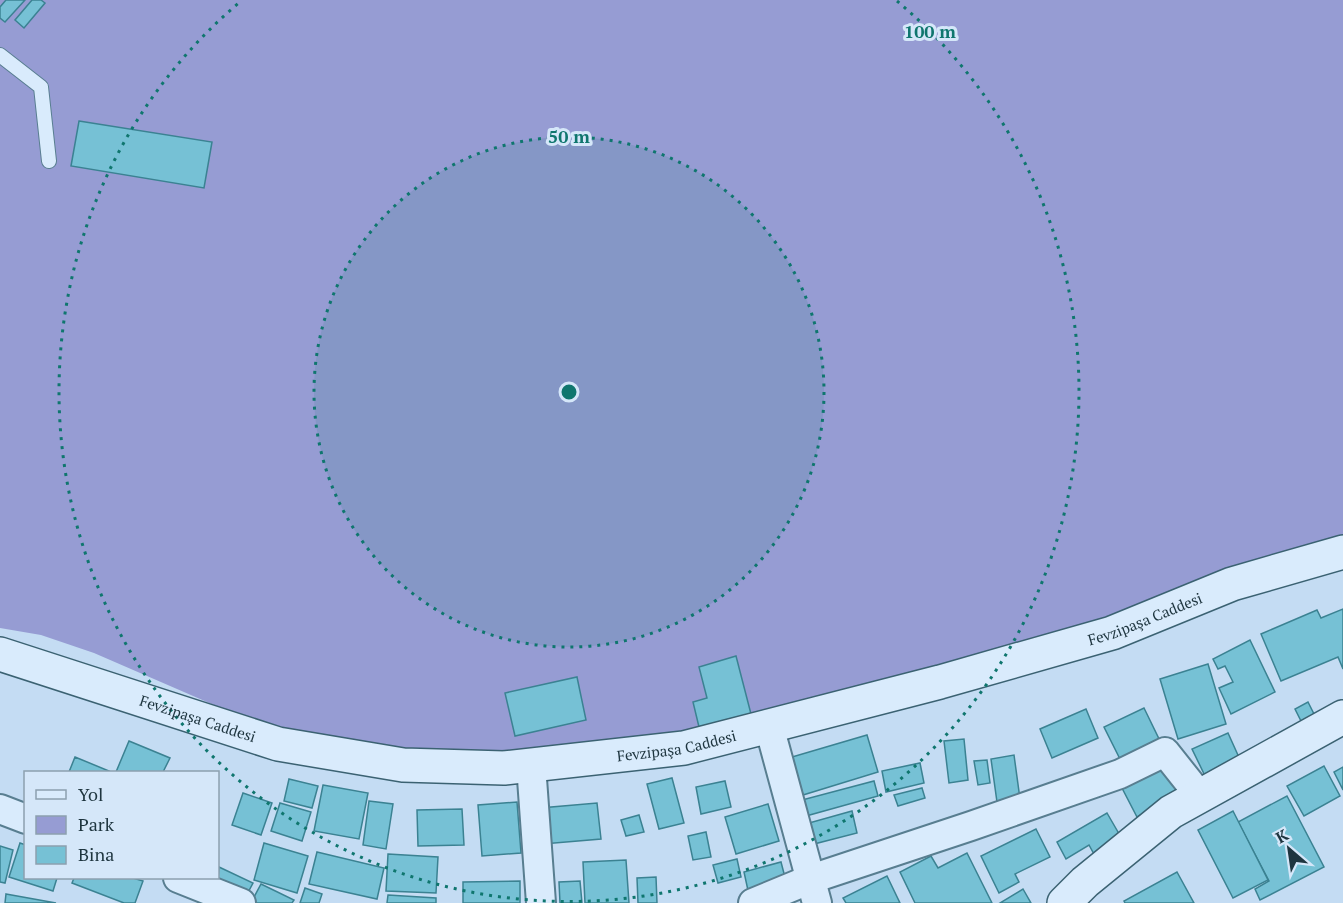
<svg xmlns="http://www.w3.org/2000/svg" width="1343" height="903" font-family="'PT Serif',serif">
  <rect width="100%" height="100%" fill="#c4dcf3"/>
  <polygon fill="#969cd3" points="0,0 1343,0 1343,539 1110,629 685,747 405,756 269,729 94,653 41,635 0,628"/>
  <g fill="#76c1d5" stroke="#3b8292" stroke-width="1.5">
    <polygon points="6,0 25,0 5,22 0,18 0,7"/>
    <polygon points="32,0 41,0 45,3 24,28 15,20"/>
    <polygon points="79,121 212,142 204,188 71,166"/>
    <polygon points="1343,609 1343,669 1338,657 1281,681 1261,634 1317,610 1321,618"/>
    <polygon points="1250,640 1275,692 1231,714 1219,688 1233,682 1225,666 1218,669 1213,659"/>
    <polygon points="736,656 751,714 699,727 693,702 707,698 699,667"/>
    <polygon points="1208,664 1226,724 1178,739 1160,679"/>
    <polygon points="577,677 586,720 515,736 505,693"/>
    <polygon points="1308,702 1318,722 1305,729 1295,709"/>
    <polygon points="1144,708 1161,743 1121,761 1104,727"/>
    <polygon points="1086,709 1098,738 1052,758 1040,729"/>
    <polygon points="1228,733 1242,764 1207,780 1192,749"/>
    <polygon points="867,735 878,772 803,795 792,757"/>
    <polygon points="964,739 968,780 949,783 944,741"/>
    <polygon points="129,741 170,758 163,772 116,772"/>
    <polygon points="1014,755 1020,799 997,802 991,759"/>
    <polygon points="75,757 109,771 108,772 69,772"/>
    <polygon points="987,760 990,783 978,785 974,761"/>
    <polygon points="920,763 924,783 886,792 882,771"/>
    <polygon points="1167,764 1182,793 1137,817 1122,788"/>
    <polygon points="1324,766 1340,796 1304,816 1287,786"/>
    <polygon points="1343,767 1343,790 1334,772"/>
    <polygon points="672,778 684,823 659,829 647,784"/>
    <polygon points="289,779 318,786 312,808 284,801"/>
    <polygon points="725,781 731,807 701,814 696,787"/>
    <polygon points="874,781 878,796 806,816 802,800"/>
    <polygon points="323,785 368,793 359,839 314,831"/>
    <polygon points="922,788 925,798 898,806 894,795"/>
    <polygon points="243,793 272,803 261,835 232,825"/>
    <polygon points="1287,796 1324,867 1260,900 1255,889 1269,881 1238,822"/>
    <polygon points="369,801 393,804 386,849 363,845"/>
    <polygon points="517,802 521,853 482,856 478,805"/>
    <polygon points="280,803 311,812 302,841 271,831"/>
    <polygon points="597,803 601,839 543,844 540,808"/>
    <polygon points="768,804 779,841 736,854 725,817"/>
    <polygon points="462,809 464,845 418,846 417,810"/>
    <polygon points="852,811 857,833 814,844 809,823"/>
    <polygon points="1233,811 1268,880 1233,898 1198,830"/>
    <polygon points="1107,813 1122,839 1095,856 1089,845 1066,859 1057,842"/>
    <polygon points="639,815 644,832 626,836 621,820"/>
    <polygon points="1036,829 1050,857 1015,874 1019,882 999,893 981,856"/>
    <polygon points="706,832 711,857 693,860 688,836"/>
    <polygon points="20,843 26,845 26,878 57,878 53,891 9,877"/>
    <polygon points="264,843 308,856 297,893 254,880"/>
    <polygon points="0,846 13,850 5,883 0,882"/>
    <polygon points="317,852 384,868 377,899 309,884"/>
    <polygon points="967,853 992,903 915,903 900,872 931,856 938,868"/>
    <polygon points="388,854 438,857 436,893 386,891"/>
    <polygon points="737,859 741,877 718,883 713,865"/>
    <polygon points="626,860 629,903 585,903 583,862"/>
    <polygon points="781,862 787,885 749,895 744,872"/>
    <polygon points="219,867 253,883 244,900 214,878 218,878"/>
    <polygon points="1177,872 1194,903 1125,903 1124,901"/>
    <polygon points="887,876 900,903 846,903 843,898"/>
    <polygon points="656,877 657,903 638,903 637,878"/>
    <polygon points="74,878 133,878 143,881 135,903 124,903 72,883"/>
    <polygon points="520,881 520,903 463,903 463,882"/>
    <polygon points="580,881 582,903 560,903 559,882"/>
    <polygon points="261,884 294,900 292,903 257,903 252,901"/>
    <polygon points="305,888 322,894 319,903 300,903"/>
    <polygon points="1023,889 1031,903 1000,903"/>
    <polygon points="6,894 56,903 5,903"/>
    <polygon points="388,895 436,898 436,903 387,903"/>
  </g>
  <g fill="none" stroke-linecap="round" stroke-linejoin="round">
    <defs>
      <polyline id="lane" points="0,55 41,87 49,161"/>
      <g id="street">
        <polyline points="769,726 817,903"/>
        <polyline points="531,765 541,903"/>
        <polyline points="0,809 26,819"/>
        <polyline points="178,878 241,903"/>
        <polyline points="753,903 811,879 971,826 1120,774 1165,752 1200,796"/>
      </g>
      <g id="secondary">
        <path id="s1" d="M0,654L278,744L403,765L504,768L684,748L940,682L1112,633L1232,584L1343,552"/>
        <polyline points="1064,903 1085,882 1171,812 1343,717"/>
      </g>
    </defs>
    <use href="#lane" stroke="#587e90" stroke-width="16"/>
    <use href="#street" stroke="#587e90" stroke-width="32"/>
    <use href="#secondary" stroke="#3b6272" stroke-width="36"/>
    <use href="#lane" stroke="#d9ebfc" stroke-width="14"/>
    <use href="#street" stroke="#d9ebfc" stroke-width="28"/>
    <use href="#secondary" stroke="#d9ebfc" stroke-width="33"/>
  </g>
  <circle cx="569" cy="392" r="255" fill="#0f766e" fill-opacity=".12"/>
  <g fill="none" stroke="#0f766e" stroke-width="3" stroke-dasharray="3 6">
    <circle cx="569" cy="392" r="255"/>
    <path d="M897 1A510 510 0 1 1 241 1"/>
  </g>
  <g text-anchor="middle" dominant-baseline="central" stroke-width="6" stroke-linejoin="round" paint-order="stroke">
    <g font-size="15" fill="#1e353f" stroke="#d5e7f9">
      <text stroke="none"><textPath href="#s1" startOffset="1180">Fevzipaşa Caddesi</textPath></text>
      <text stroke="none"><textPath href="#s1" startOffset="208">Fevzipaşa Caddesi</textPath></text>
      <text stroke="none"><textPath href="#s1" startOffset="694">Fevzipaşa Caddesi</textPath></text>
    </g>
  </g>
  <circle cx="569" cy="392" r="9" fill="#0f766e" stroke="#d5e7f9" stroke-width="3"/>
  <g font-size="18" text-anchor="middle" font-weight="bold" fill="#0f766e" stroke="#d5e7f9" stroke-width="6" stroke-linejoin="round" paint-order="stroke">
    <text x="930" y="38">100 m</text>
    <text x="569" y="143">50 m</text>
  </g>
  <rect x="24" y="771" width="195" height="108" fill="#d5e7f9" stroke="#8ca0af" stroke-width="1.5"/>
  <rect x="36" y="790" width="30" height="9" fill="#d9ebfc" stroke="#8ca0af" stroke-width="1.5"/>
  <text x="78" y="801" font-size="18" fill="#1e353f">Yol</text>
  <rect x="36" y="816" width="30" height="18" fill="#969cd3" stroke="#8ca0af" stroke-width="1.5"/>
  <text x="78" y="831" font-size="18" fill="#1e353f">Park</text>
  <rect x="36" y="846" width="30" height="18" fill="#76c1d5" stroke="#8ca0af" stroke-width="1.5"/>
  <text x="78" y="861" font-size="18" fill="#1e353f">Bina</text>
  <g transform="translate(1289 849) rotate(331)" stroke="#d5e7f9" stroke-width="4.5" paint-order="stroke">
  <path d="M0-4.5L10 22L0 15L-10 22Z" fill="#1e353f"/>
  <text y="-9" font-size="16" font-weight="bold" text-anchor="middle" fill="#1e353f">K</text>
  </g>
</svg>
